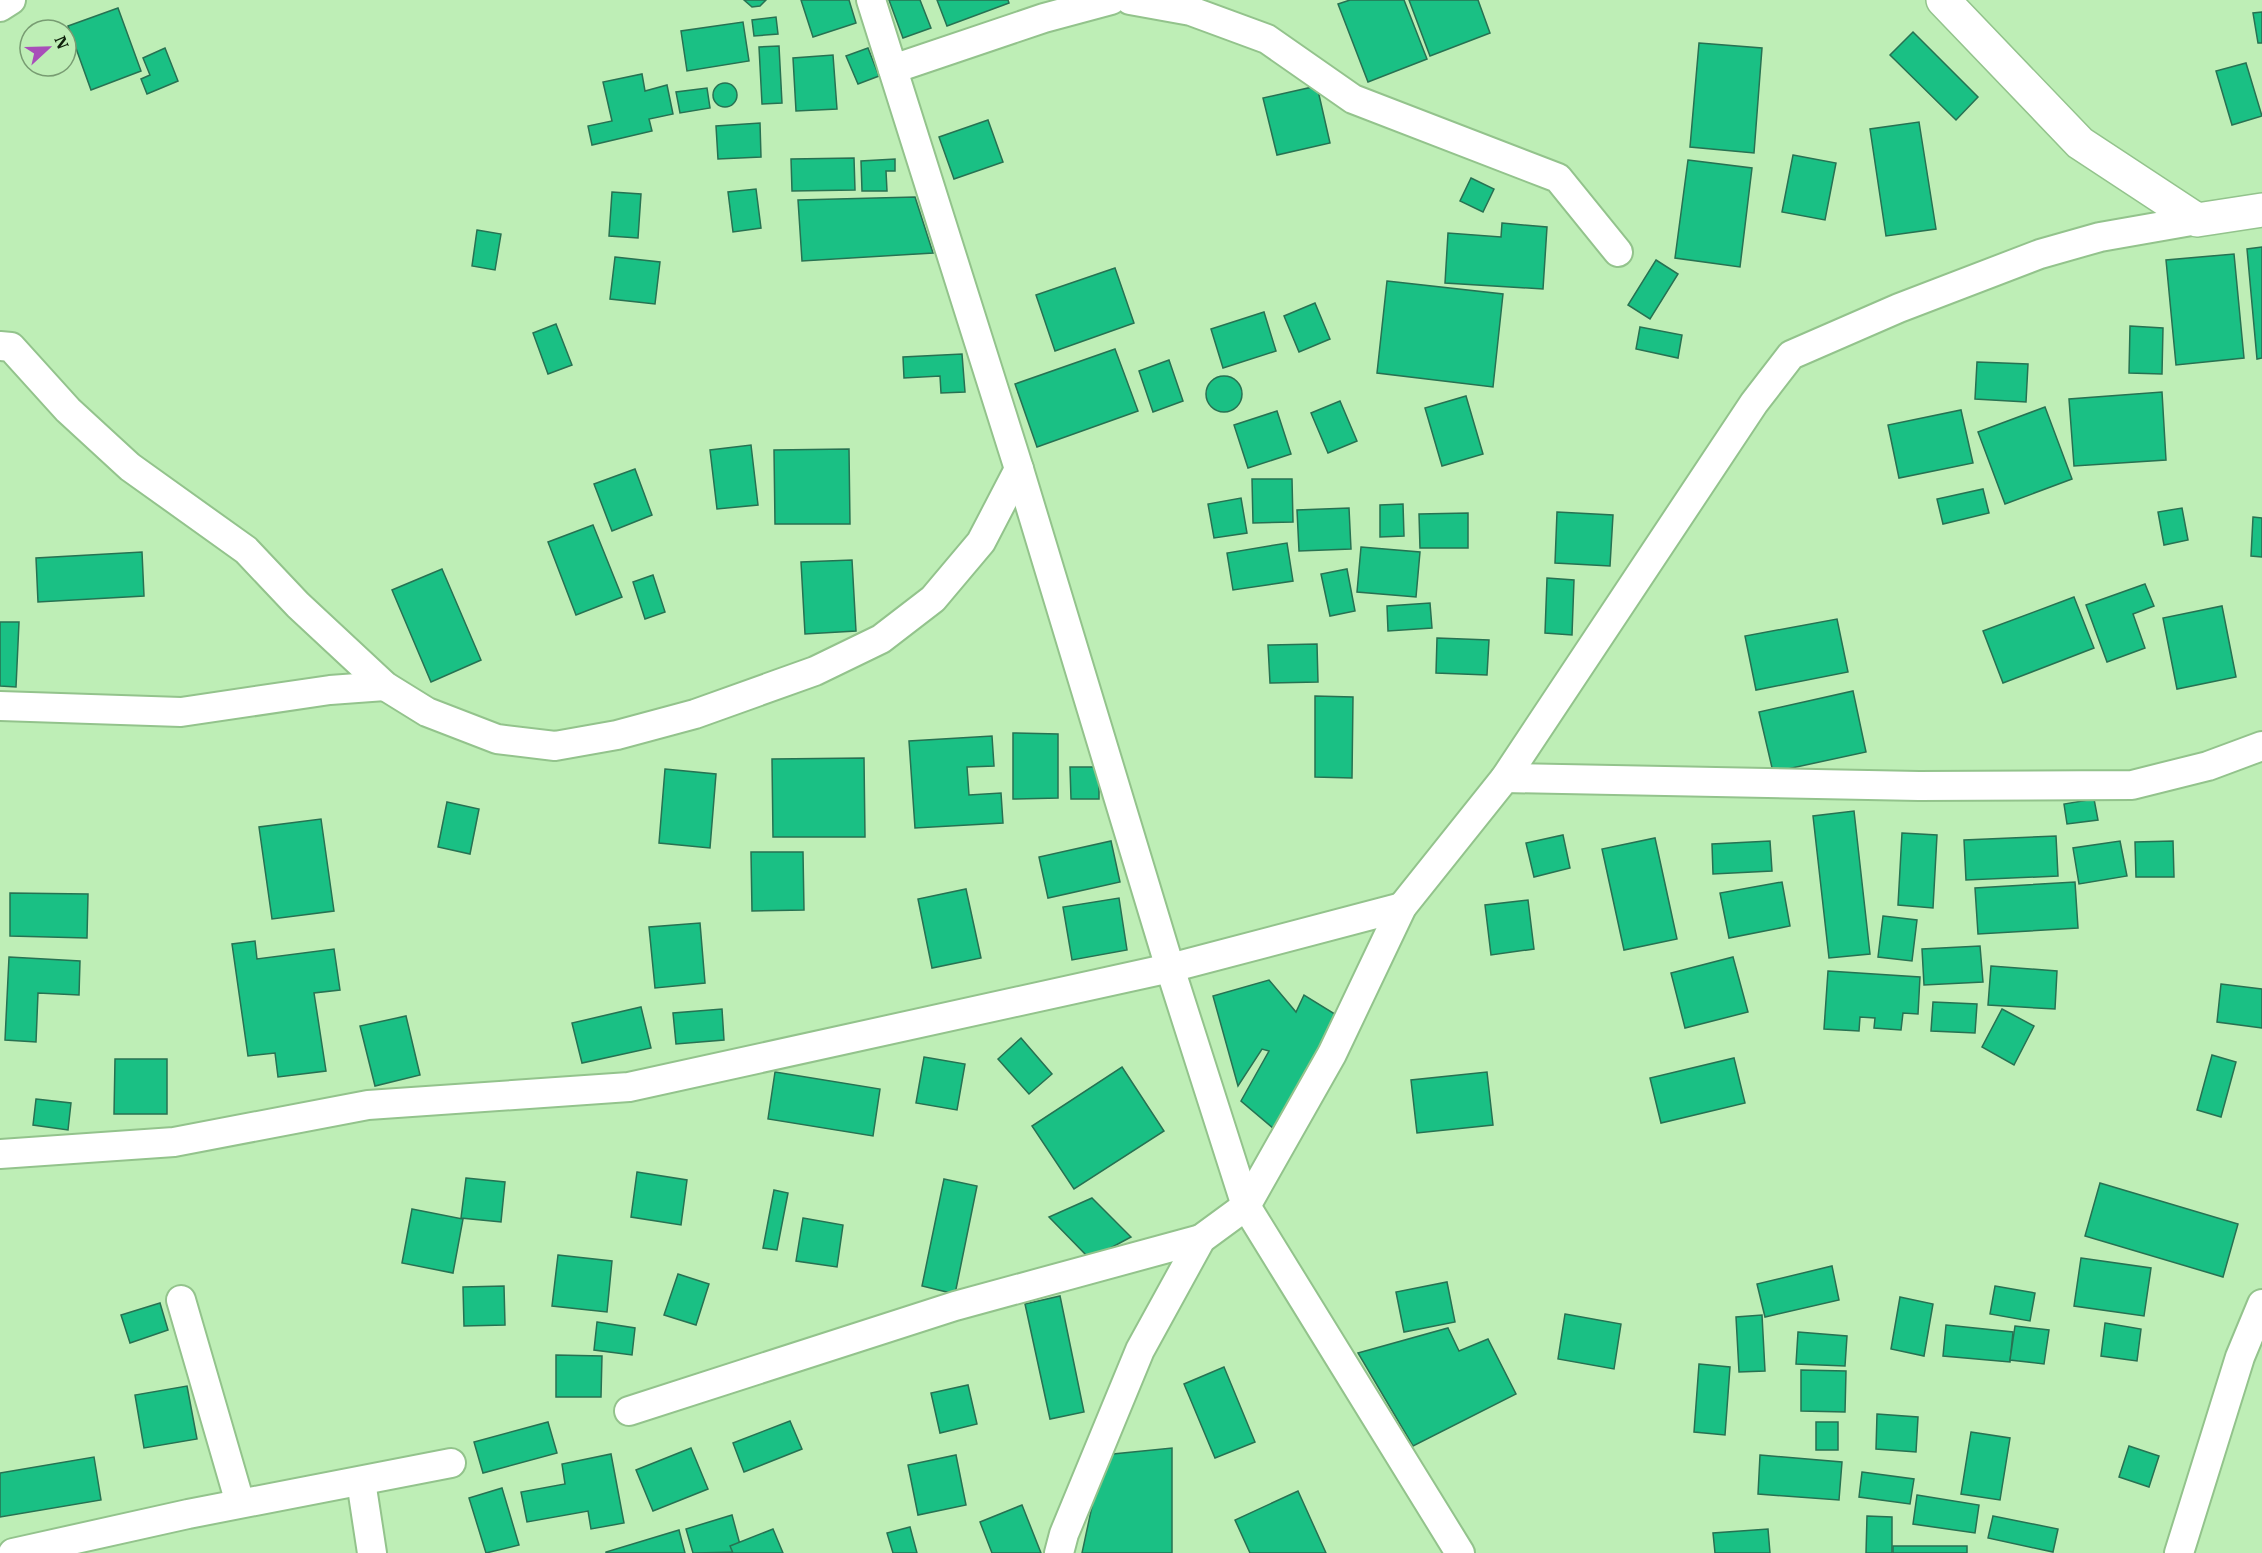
<svg xmlns="http://www.w3.org/2000/svg" width="2262" height="1553" font-family="'IBM Plex Serif',serif">
  <rect width="100%" height="100%" fill="#beeeb6"/>
  <g fill="#1ac084" stroke="#277252" stroke-width="1.5">
    <polygon points="744,0 766,0 760,6 752,7"/>
    <polygon points="801,0 849,0 856,23 813,37"/>
    <polygon points="889,0 920,0 931,28 903,38"/>
    <polygon points="937,0 1008,0 1009,3 947,26"/>
    <polygon points="1350,0 1404,0 1427,59 1368,82 1338,4"/>
    <polygon points="1409,0 1478,0 1490,33 1430,56"/>
    <polygon points="118,8 141,71 91,90 68,26"/>
    <polygon points="2262,12 2262,43 2258,43 2253,13"/>
    <polygon points="776,17 778,34 754,36 752,20"/>
    <polygon points="743,22 749,61 687,71 681,31"/>
    <polygon points="1913,32 1978,97 1956,120 1890,55"/>
    <polygon points="1699,43 1762,48 1754,153 1690,147"/>
    <polygon points="779,46 782,103 762,104 759,47"/>
    <polygon points="165,48 178,81 147,94 141,79 150,75 143,58"/>
    <polygon points="868,48 879,76 858,84 846,56"/>
    <polygon points="833,55 837,109 796,111 793,58"/>
    <polygon points="2246,63 2262,116 2232,125 2216,71"/>
    <polygon points="642,74 645,91 667,85 673,114 649,119 652,131 592,145 588,126 612,121 603,82"/>
    <circle cx="725" cy="95" r="12"/>
    <polygon points="1317,86 1330,143 1277,155 1263,98"/>
    <polygon points="707,88 710,108 680,113 676,92"/>
    <polygon points="988,120 1003,162 954,179 939,137"/>
    <polygon points="1919,122 1936,229 1886,236 1870,129"/>
    <polygon points="760,123 761,157 718,159 716,126"/>
    <polygon points="1793,155 1836,163 1825,220 1782,212"/>
    <polygon points="854,158 855,190 792,191 791,159"/>
    <polygon points="895,159 895,171 886,171 887,191 862,191 861,161"/>
    <polygon points="1688,160 1752,168 1740,267 1675,258"/>
    <polygon points="1471,178 1494,189 1483,212 1460,201"/>
    <polygon points="756,189 761,228 733,232 728,192"/>
    <polygon points="612,192 641,194 638,238 609,236"/>
    <polygon points="915,197 933,253 802,261 798,200"/>
    <polygon points="1502,223 1547,227 1543,289 1445,283 1448,233 1501,237"/>
    <polygon points="477,230 501,234 495,270 472,266"/>
    <polygon points="2262,247 2262,358 2257,359 2247,249"/>
    <polygon points="2234,254 2244,358 2176,365 2166,260"/>
    <polygon points="615,257 660,262 655,304 610,299"/>
    <polygon points="1656,260 1678,274 1650,319 1628,305"/>
    <polygon points="1115,268 1134,323 1055,351 1036,295"/>
    <polygon points="1387,281 1503,294 1493,387 1377,373"/>
    <polygon points="1315,303 1330,339 1299,352 1284,316"/>
    <polygon points="1264,312 1276,351 1223,368 1211,329"/>
    <polygon points="556,324 572,365 548,374 533,333"/>
    <polygon points="2130,326 2163,328 2162,374 2129,373"/>
    <polygon points="1640,327 1682,335 1678,358 1636,349"/>
    <polygon points="1115,349 1138,411 1037,447 1015,384"/>
    <polygon points="962,354 965,392 941,393 940,376 904,378 903,357"/>
    <polygon points="1169,360 1183,401 1153,412 1139,371"/>
    <polygon points="1977,362 2028,364 2026,402 1975,399"/>
    <circle cx="1224" cy="394" r="18"/>
    <polygon points="2162,392 2166,460 2074,466 2069,399"/>
    <polygon points="1466,396 1483,454 1442,466 1425,408"/>
    <polygon points="1340,401 1357,441 1328,453 1311,413"/>
    <polygon points="2045,407 2072,479 2005,504 1978,432"/>
    <polygon points="1961,410 1973,463 1899,478 1888,425"/>
    <polygon points="1277,411 1291,454 1248,468 1234,425"/>
    <polygon points="751,445 758,505 717,509 710,450"/>
    <polygon points="849,449 850,524 775,524 774,450"/>
    <polygon points="635,469 652,515 612,531 594,484"/>
    <polygon points="1252,479 1292,479 1293,522 1253,523"/>
    <polygon points="1983,489 1989,513 1943,524 1937,499"/>
    <polygon points="1241,498 1247,533 1214,538 1208,504"/>
    <polygon points="1403,504 1404,536 1380,537 1380,505"/>
    <polygon points="1349,508 1351,549 1299,551 1297,510"/>
    <polygon points="2182,508 2188,540 2164,545 2158,512"/>
    <polygon points="1557,512 1613,515 1610,566 1555,563"/>
    <polygon points="1468,513 1468,548 1420,548 1419,514"/>
    <polygon points="2253,517 2262,518 2262,557 2251,556"/>
    <polygon points="593,525 622,597 576,615 548,542"/>
    <polygon points="1287,543 1293,581 1233,590 1227,553"/>
    <polygon points="1361,547 1420,552 1416,597 1357,592"/>
    <polygon points="142,552 144,596 38,602 36,558"/>
    <polygon points="852,560 856,631 805,634 801,562"/>
    <polygon points="442,569 481,660 431,682 392,590"/>
    <polygon points="1347,569 1355,611 1330,616 1321,574"/>
    <polygon points="653,575 665,612 645,619 633,582"/>
    <polygon points="1547,578 1574,580 1572,635 1545,633"/>
    <polygon points="2145,584 2154,606 2133,614 2145,648 2107,662 2086,605"/>
    <polygon points="2074,597 2094,648 2003,683 1983,631"/>
    <polygon points="1430,603 1432,628 1388,631 1387,606"/>
    <polygon points="2222,606 2236,677 2177,689 2163,618"/>
    <polygon points="1837,619 1848,672 1756,690 1745,636"/>
    <polygon points="0,622 19,622 16,687 0,686"/>
    <polygon points="1437,638 1489,640 1487,675 1436,673"/>
    <polygon points="1317,644 1318,682 1270,683 1268,645"/>
    <polygon points="1853,691 1866,752 1773,772 1759,712"/>
    <polygon points="1315,696 1353,697 1352,778 1315,777"/>
    <polygon points="1013,733 1058,734 1058,798 1013,799"/>
    <polygon points="992,736 994,766 967,767 969,795 1001,793 1003,823 915,828 909,741"/>
    <polygon points="864,758 865,837 773,837 772,759"/>
    <polygon points="1070,767 1099,767 1099,799 1071,799"/>
    <polygon points="665,769 716,774 710,848 659,843"/>
    <polygon points="2094,799 2098,820 2067,824 2064,804"/>
    <polygon points="447,802 479,809 470,854 438,847"/>
    <polygon points="1854,811 1870,954 1829,958 1813,816"/>
    <polygon points="321,819 334,911 272,919 259,827"/>
    <polygon points="1902,833 1937,835 1933,908 1898,905"/>
    <polygon points="1563,835 1570,868 1534,877 1526,843"/>
    <polygon points="2056,836 2058,876 1966,880 1964,840"/>
    <polygon points="1655,838 1677,939 1624,950 1602,849"/>
    <polygon points="1111,841 1120,882 1048,898 1039,857"/>
    <polygon points="1770,841 1772,871 1713,874 1712,844"/>
    <polygon points="2120,841 2127,876 2079,884 2073,848"/>
    <polygon points="2173,841 2174,877 2136,877 2135,842"/>
    <polygon points="751,852 803,852 804,910 752,911"/>
    <polygon points="1782,882 1790,926 1729,938 1720,893"/>
    <polygon points="2075,882 2078,928 1978,934 1975,888"/>
    <polygon points="966,889 981,958 932,968 918,899"/>
    <polygon points="10,893 88,894 87,938 10,936"/>
    <polygon points="1119,898 1127,950 1072,960 1063,907"/>
    <polygon points="1528,900 1534,949 1491,955 1485,905"/>
    <polygon points="1883,916 1917,920 1912,961 1878,957"/>
    <polygon points="700,923 705,983 655,988 649,927"/>
    <polygon points="255,941 257,959 334,949 340,990 314,993 326,1071 278,1077 275,1053 248,1056 232,944"/>
    <polygon points="1980,946 1983,982 1924,985 1922,949"/>
    <polygon points="9,957 80,961 79,995 38,993 36,1042 5,1040"/>
    <polygon points="1733,957 1748,1012 1685,1028 1671,973"/>
    <polygon points="1991,966 2057,971 2055,1009 1988,1005"/>
    <polygon points="1828,971 1920,977 1918,1014 1903,1013 1901,1030 1874,1028 1875,1018 1860,1017 1859,1031 1824,1029"/>
    <polygon points="1269,980 1296,1012 1304,995 1338,1016 1274,1129 1241,1101 1269,1051 1262,1049 1238,1086 1213,996"/>
    <polygon points="2221,984 2262,989 2262,1028 2217,1022"/>
    <polygon points="1933,1002 1977,1004 1975,1033 1931,1031"/>
    <polygon points="641,1007 651,1048 582,1063 572,1023"/>
    <polygon points="722,1009 724,1040 676,1044 673,1013"/>
    <polygon points="2002,1009 2034,1026 2014,1065 1982,1047"/>
    <polygon points="406,1016 420,1075 375,1086 360,1026"/>
    <polygon points="1021,1038 1052,1074 1029,1094 998,1059"/>
    <polygon points="2212,1055 2236,1062 2221,1117 2197,1110"/>
    <polygon points="924,1057 965,1064 957,1110 916,1103"/>
    <polygon points="1734,1058 1745,1103 1661,1123 1650,1078"/>
    <polygon points="115,1059 167,1059 167,1114 114,1114"/>
    <polygon points="1122,1067 1164,1131 1074,1189 1032,1126"/>
    <polygon points="775,1072 880,1089 873,1136 768,1119"/>
    <polygon points="1487,1072 1493,1125 1417,1133 1411,1080"/>
    <polygon points="36,1099 71,1103 68,1130 33,1125"/>
    <polygon points="637,1172 687,1180 681,1225 631,1217"/>
    <polygon points="466,1178 505,1182 501,1222 461,1218"/>
    <polygon points="944,1179 977,1186 955,1294 922,1286"/>
    <polygon points="2100,1183 2238,1224 2223,1277 2085,1236"/>
    <polygon points="774,1190 788,1193 777,1250 763,1248"/>
    <polygon points="1092,1198 1131,1237 1090,1259 1049,1217"/>
    <polygon points="412,1209 463,1219 453,1273 402,1263"/>
    <polygon points="803,1218 843,1225 837,1267 796,1261"/>
    <polygon points="558,1255 612,1261 607,1312 552,1306"/>
    <polygon points="2081,1258 2151,1268 2144,1316 2074,1306"/>
    <polygon points="1832,1266 1839,1300 1765,1317 1757,1284"/>
    <polygon points="678,1274 709,1284 696,1325 664,1315"/>
    <polygon points="1447,1282 1455,1322 1404,1332 1396,1292"/>
    <polygon points="504,1286 505,1325 464,1326 463,1287"/>
    <polygon points="1995,1286 2035,1293 2030,1321 1990,1314"/>
    <polygon points="1060,1296 1084,1412 1050,1419 1025,1304"/>
    <polygon points="1900,1297 1933,1304 1924,1356 1891,1349"/>
    <polygon points="160,1303 168,1330 130,1343 121,1315"/>
    <polygon points="1565,1314 1621,1324 1614,1369 1558,1359"/>
    <polygon points="1762,1315 1765,1371 1739,1372 1736,1317"/>
    <polygon points="597,1322 635,1328 632,1355 594,1350"/>
    <polygon points="2105,1323 2141,1329 2137,1361 2101,1356"/>
    <polygon points="1946,1325 2013,1332 2010,1362 1943,1356"/>
    <polygon points="2015,1326 2049,1330 2044,1364 2010,1360"/>
    <polygon points="1448,1328 1459,1351 1488,1339 1516,1394 1413,1446 1358,1353"/>
    <polygon points="1798,1332 1847,1336 1845,1366 1796,1364"/>
    <polygon points="556,1355 602,1356 601,1397 556,1397"/>
    <polygon points="1699,1364 1730,1367 1725,1435 1694,1432"/>
    <polygon points="1224,1367 1255,1442 1215,1458 1184,1384"/>
    <polygon points="1801,1370 1846,1371 1845,1412 1801,1411"/>
    <polygon points="968,1385 977,1424 940,1433 931,1393"/>
    <polygon points="187,1386 197,1439 144,1448 135,1395"/>
    <polygon points="1877,1414 1918,1417 1916,1452 1876,1449"/>
    <polygon points="790,1421 802,1449 744,1472 733,1443"/>
    <polygon points="548,1422 557,1453 483,1473 474,1442"/>
    <rect x="1816" y="1422" width="22" height="28"/>
    <polygon points="1971,1432 2010,1438 2000,1500 1961,1494"/>
    <polygon points="2129,1446 2159,1456 2149,1487 2119,1477"/>
    <polygon points="691,1448 708,1489 653,1511 636,1470"/>
    <polygon points="1172,1448 1172,1553 1082,1553 1103,1455"/>
    <polygon points="611,1454 624,1523 591,1529 588,1511 527,1522 521,1492 565,1484 562,1464"/>
    <polygon points="956,1455 966,1505 918,1515 908,1465"/>
    <polygon points="1760,1455 1842,1462 1839,1500 1758,1494"/>
    <polygon points="94,1457 101,1500 0,1517 0,1473"/>
    <polygon points="1862,1472 1914,1479 1910,1504 1859,1497"/>
    <polygon points="502,1488 519,1545 486,1553 469,1498"/>
    <polygon points="1298,1491 1326,1553 1250,1553 1235,1520"/>
    <polygon points="1917,1495 1979,1505 1975,1533 1913,1524"/>
    <polygon points="1022,1505 1041,1553 992,1553 980,1522"/>
    <polygon points="732,1515 742,1552 693,1553 686,1529"/>
    <polygon points="1867,1516 1892,1517 1892,1553 1866,1553"/>
    <polygon points="1993,1516 2058,1529 2053,1552 1988,1538"/>
    <polygon points="910,1527 917,1553 893,1553 887,1533"/>
    <polygon points="773,1529 783,1553 733,1553 730,1546"/>
    <polygon points="1768,1529 1770,1553 1715,1553 1713,1533"/>
    <polygon points="679,1530 685,1553 606,1553 606,1552"/>
    <rect x="1893" y="1546" width="74" height="7"/>
  </g>
  <g fill="none" stroke-linecap="round" stroke-linejoin="round">
    <defs>
      <g id="minor">
        <polyline points="871,0 1019,469 1170,968 1246,1206 1460,1553"/>
        <polyline points="1130,0 1191,11 1267,39 1353,99 1558,178 1618,252"/>
        <polyline points="0,7 11,0"/>
        <polyline points="893,69 1044,18 1111,0"/>
        <polyline points="0,346 11,347 68,410 130,467 246,550 298,605 385,686 427,712 497,739 555,746 617,735 695,714 815,671 881,639 933,599 981,542 1019,469"/>
        <polyline points="0,706 181,712 330,690 385,686"/>
        <polyline points="1505,778 1919,786 2132,785 2208,766 2262,746"/>
        <polyline points="0,1154 174,1142 368,1105 629,1087 1170,968 1402,907"/>
        <polyline points="181,1300 240,1503"/>
        <polyline points="629,1411 955,1306 1201,1239"/>
        <polyline points="361,1481 372,1553"/>
        <polyline points="13,1553 188,1514 451,1463"/>
        <polyline points="1059,1553 1064,1534 1140,1350 1201,1239 1246,1206 1332,1054 1402,907 1505,778 1754,403 1791,355 1899,308 2040,254 2100,237 2197,220"/>
        <polyline points="2179,1553 2240,1357 2262,1304"/>
      </g>
      <polyline id="tertiary" points="1943,0 2080,143 2197,220 2262,210"/>
    </defs>
    <use href="#minor" stroke="#93c38c" stroke-width="32"/>
    <use href="#tertiary" stroke="#93c38c" stroke-width="36"/>
    <use href="#minor" stroke="#fff" stroke-width="28"/>
    <use href="#tertiary" stroke="#fff" stroke-width="33"/>
  </g>
  <g transform="translate(48 48) rotate(68)"><circle r="28" fill="#beeeb6" stroke="#789c72" stroke-width="1.5"/>
  <path d="M0-4.5L10 22L0 15L-10 22Z" fill="#a84eb9"/>
  <text y="-9" font-size="16" font-weight="bold" text-anchor="middle" fill="#0e200b">N</text>
  </g>
</svg>
